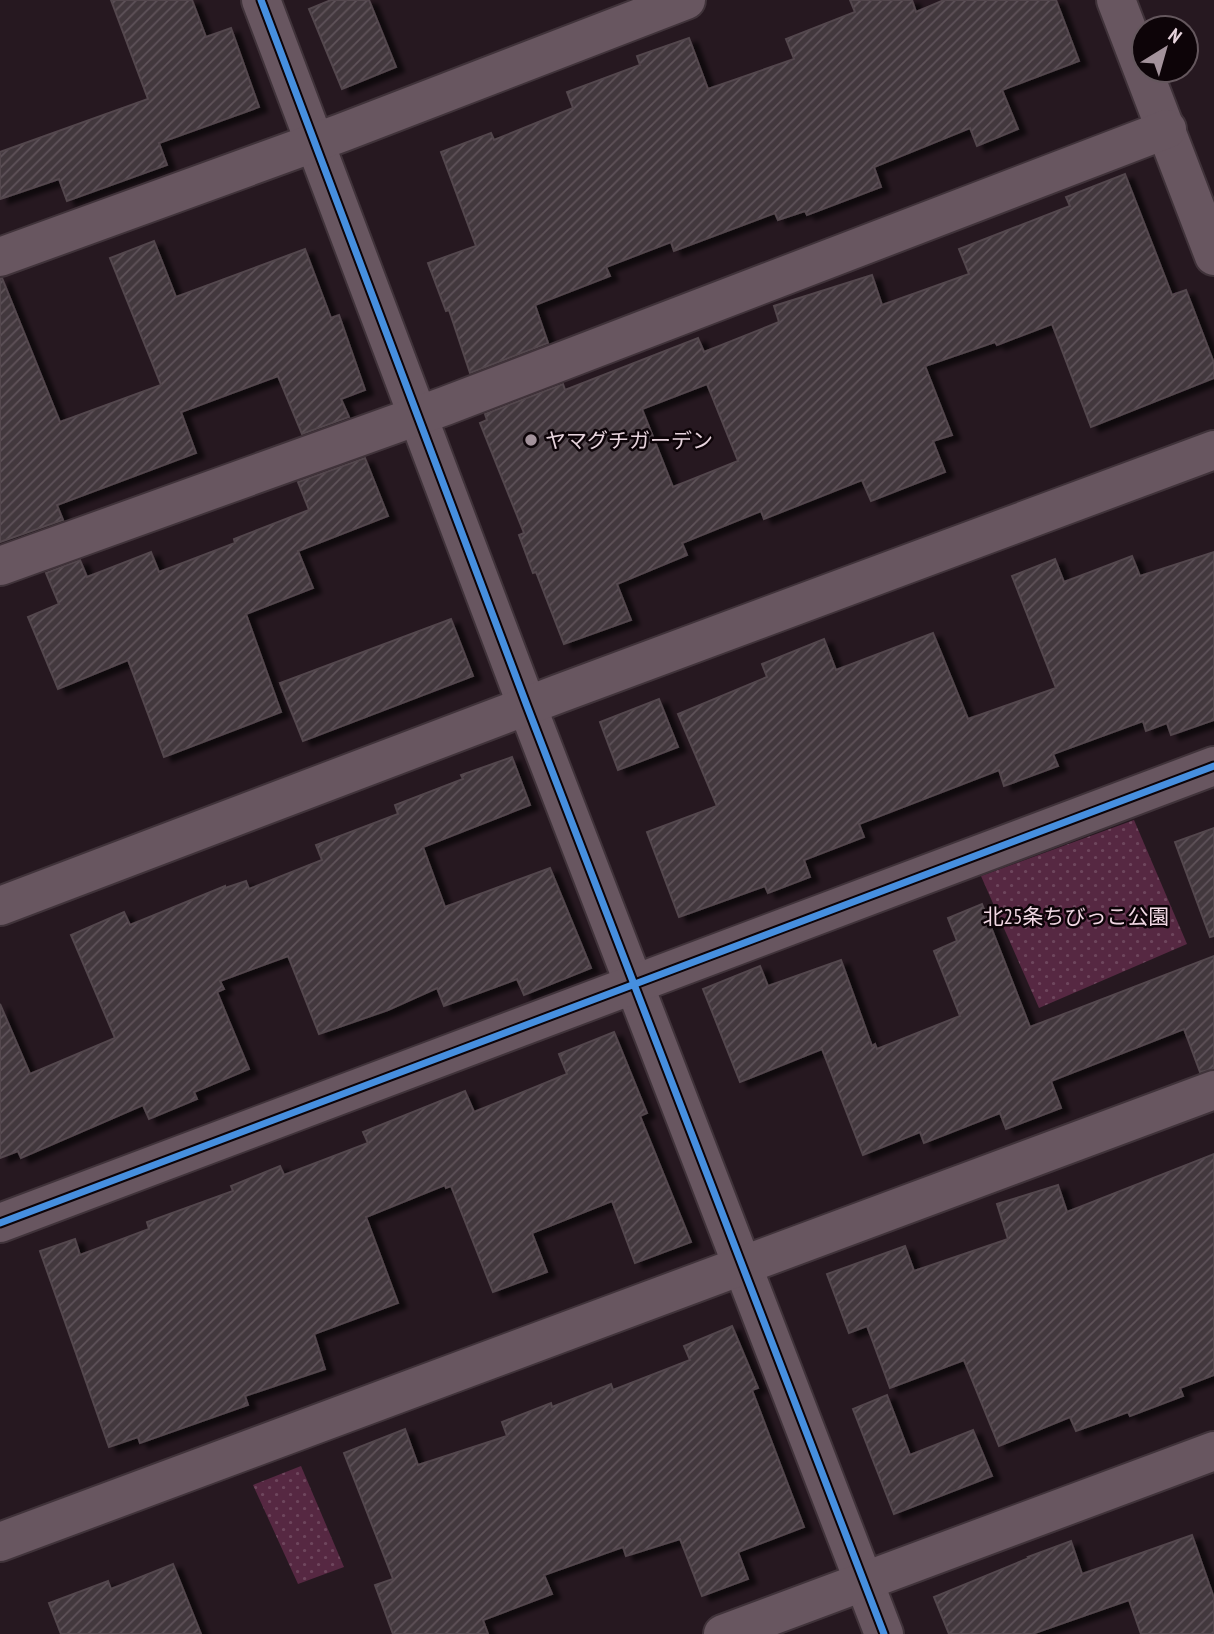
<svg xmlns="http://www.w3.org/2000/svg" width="1214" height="1634" font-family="'PT Sans Narrow','Noto Sans JP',sans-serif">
  <defs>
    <pattern id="grass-dots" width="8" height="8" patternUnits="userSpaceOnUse" patternTransform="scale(1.75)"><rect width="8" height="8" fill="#562842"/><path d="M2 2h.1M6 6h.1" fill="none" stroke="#6e465d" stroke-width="1.8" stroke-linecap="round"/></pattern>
    <pattern id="building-hatch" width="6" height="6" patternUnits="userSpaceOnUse" patternTransform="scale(1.75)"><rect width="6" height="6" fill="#43373e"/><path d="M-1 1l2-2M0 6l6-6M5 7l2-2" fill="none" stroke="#5e5359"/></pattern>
    <filter id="shadow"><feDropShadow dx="8" dy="4.5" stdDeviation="2" flood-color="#0009"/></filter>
  </defs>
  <rect width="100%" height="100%" fill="#261820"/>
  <g fill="url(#grass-dots)">
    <polygon points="1134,820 1187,944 1039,1008 981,876"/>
    <polygon points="301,1466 344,1567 298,1584 253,1485"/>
  </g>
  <g fill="url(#building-hatch)" stroke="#53474d" stroke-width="2" fill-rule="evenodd" filter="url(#shadow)">
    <polygon points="111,0 192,0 206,37 231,28 259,107 159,143 167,165 67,201 59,179 0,199 0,152 148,99"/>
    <polygon points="331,0 369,0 396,67 342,89 309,9"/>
    <polygon points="850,0 912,0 916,12 944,0 1056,0 1079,61 1002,90 1018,129 977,146 970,128 874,167 881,187 807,215 805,211 778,220 775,213 674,251 671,242 606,267 610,276 535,305 548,343 470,373 449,310 446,311 428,263 476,246 441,152 491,133 494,140 573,108 567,92 640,65 637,56 689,38 708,89 794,59 786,39 855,12"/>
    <path d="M1125,174L1172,295L1186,290L1214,363V378L1091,427L1052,324L997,345L995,342L925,366L952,435L933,441L945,472L871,501L862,480L764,519L761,511L682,543L687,555L617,584L631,620L564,644L536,572L533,573L519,535L524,533L480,423L487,420L485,414L563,384L565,390L698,338L704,352L779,322L774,306L872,275L882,305L969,274L959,249L1070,206L1066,197ZM707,384L738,461L673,487L642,409Z"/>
    <polygon points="154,241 176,297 305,249 331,318 339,315 365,390 341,399 349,417 302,434 278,376 181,412 196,453 57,505 63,520 0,542 0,278 2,278 60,422 161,385 110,258"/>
    <polygon points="365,458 388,516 298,551 313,588 246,614 281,712 164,757 128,660 58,689 28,617 59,604 46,573 80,560 87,577 151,552 159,572 235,543 234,539 309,510 298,482"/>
    <polygon points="1214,552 1214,720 1171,735 1167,723 1146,731 1143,721 1053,754 1058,766 1004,786 999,770 859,824 864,837 804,860 810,877 768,893 765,886 679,917 647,832 717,806 678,714 767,677 762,664 824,639 836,670 933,633 968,719 1056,688 1012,576 1055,559 1064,582 1132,556 1140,576"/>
    <polygon points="451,619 473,676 303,741 280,683"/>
    <polygon points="659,699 678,747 618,770 600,722"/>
    <polygon points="512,757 530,805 423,847 445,907 550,868 591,968 524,995 517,979 444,1006 437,988 388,1010 319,1034 288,956 220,981 224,989 217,992 249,1069 194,1092 197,1099 149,1119 143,1105 21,1158 18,1151 0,1158 0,1004 30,1074 115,1038 71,935 124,912 130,925 225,886 225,888 246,881 249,889 322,860 316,845 398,814 395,805 463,779 461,775"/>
    <polygon points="1214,828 1214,936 1210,937 1175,842"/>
    <polygon points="982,904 1030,1027 1214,956 1214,1069 1200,1072 1184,1029 1051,1081 1061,1108 1006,1129 1000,1113 924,1143 920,1132 863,1155 822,1049 740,1082 703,989 760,966 768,986 841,960 872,1046 875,1044 877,1049 960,1016 934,951 957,941 948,918"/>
    <polygon points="614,1032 647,1113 640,1116 691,1242 635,1263 612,1201 532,1233 547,1272 493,1292 451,1186 446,1188 445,1185 366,1217 398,1303 314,1334 325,1369 245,1396 248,1405 140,1443 138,1437 109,1447 40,1251 75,1239 80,1255 149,1229 147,1222 233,1191 231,1186 280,1166 284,1175 368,1143 363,1132 465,1091 474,1112 567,1074 559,1054"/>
    <polygon points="1214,1154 1214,1375 1180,1388 1183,1396 1130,1416 1128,1412 1076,1431 1070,1417 999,1446 964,1360 890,1388 867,1326 849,1333 827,1274 905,1246 914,1271 1008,1239 997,1204 1058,1185 1067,1212"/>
    <polygon points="732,1326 758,1388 752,1390 804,1527 738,1552 748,1579 702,1596 680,1539 626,1556 623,1547 544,1575 552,1594 483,1620 488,1634 393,1634 375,1585 393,1579 344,1453 405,1429 418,1465 507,1436 502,1422 551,1403 552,1407 611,1384 613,1390 690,1360 684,1346"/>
    <polygon points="887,1395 910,1455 973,1430 992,1476 894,1514 853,1409"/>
    <polygon points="1192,1535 1214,1598 1214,1634 1141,1634 1129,1600 1032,1634 949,1634 934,1597 1029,1558 1028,1557 1071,1541 1082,1574"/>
    <polygon points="173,1564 201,1634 61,1634 49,1603 108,1581 111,1589"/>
  </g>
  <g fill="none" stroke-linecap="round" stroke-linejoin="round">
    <defs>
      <g id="minor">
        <polyline points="261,0 527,706 884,1634"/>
        <polyline points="1116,0 1214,256"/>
        <polyline points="0,257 341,133 686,0"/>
        <polyline points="0,566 445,406 1167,129"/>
        <polyline points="0,906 558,694 1214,450"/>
        <polyline points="0,1223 1214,766"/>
        <polyline points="0,1542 1214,1090"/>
        <polyline points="723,1634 1214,1451"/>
      </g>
    </defs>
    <use href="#minor" stroke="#40333a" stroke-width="42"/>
    <use href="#minor" stroke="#685660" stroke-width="38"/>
    <defs>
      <g id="cycleway">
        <polyline points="261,0 527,706 884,1634"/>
        <polyline points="0,1223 1214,766"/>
      </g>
    </defs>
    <use href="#cycleway" stroke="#0d0408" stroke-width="11"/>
    <use href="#cycleway" stroke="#468fdf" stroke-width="7"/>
  </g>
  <circle fill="#a3929b" stroke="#0d0408" stroke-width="2.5" cx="531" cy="440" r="7"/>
  <g text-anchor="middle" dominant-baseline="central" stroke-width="5" stroke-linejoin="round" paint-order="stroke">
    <g font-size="21" fill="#e7d4dd" stroke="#0d0408" text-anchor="start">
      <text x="545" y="440">ヤマグチガーデン</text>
    </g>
    <g font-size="21" fill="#f0d7e3" stroke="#0d0408">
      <text x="1076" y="916">北25条ちびっこ公園</text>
    </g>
  </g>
  <g transform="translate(1165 49) rotate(37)"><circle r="33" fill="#0d0408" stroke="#64575d" stroke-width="2"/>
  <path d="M0-5L12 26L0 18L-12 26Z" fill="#a3929b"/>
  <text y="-10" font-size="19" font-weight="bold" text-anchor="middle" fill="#e7d4dd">N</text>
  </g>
</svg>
